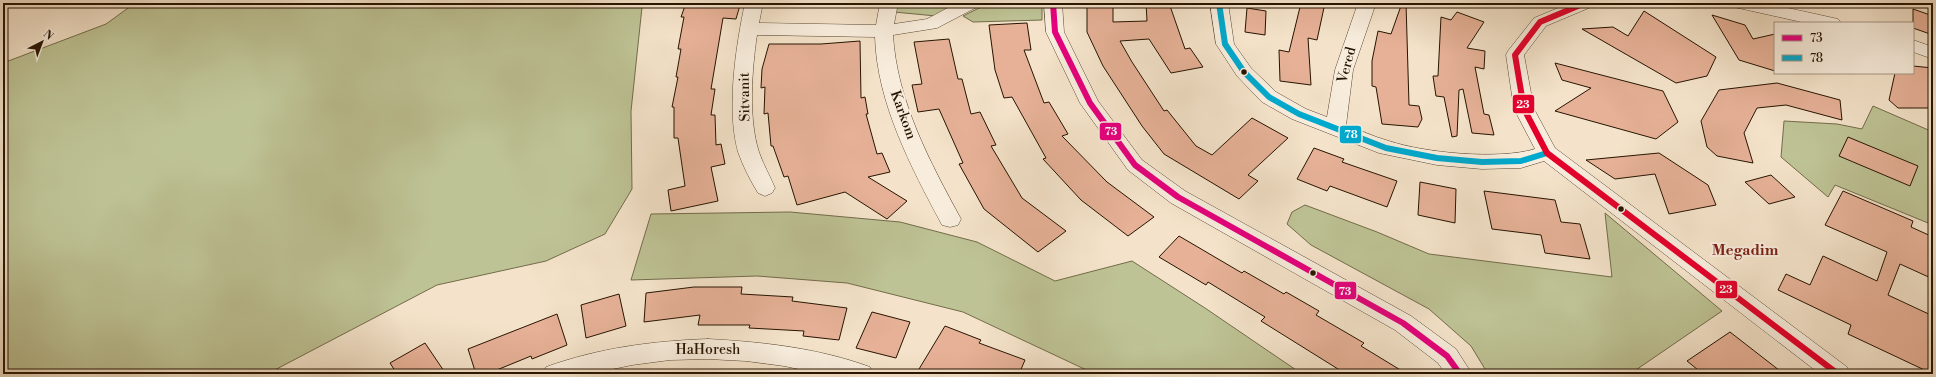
<svg xmlns="http://www.w3.org/2000/svg" width="1936" height="377" font-family="'Libre Bodoni',serif">
  <rect width="100%" height="100%" fill="#f4e3ca"/>
  <filter id="stains"><feTurbulence type="fractalNoise" baseFrequency=".005" numOctaves="4"/><feColorMatrix values="0 0 0 0 .2 0 0 0 0 .09 0 0 0 0 .02 0 0 0 .5 -.17"/></filter>
  <radialGradient id="worn" r=".72"><stop offset=".6" stop-color="#630" stop-opacity="0"/><stop offset="1" stop-color="#630" stop-opacity=".3"/></radialGradient>
  <g fill="#bec395" stroke="#726c4a">
    <polygon points="135,3 644,3 642,7 631,111 632,189 605,234 546,261 437,285 267,374 3,374 3,63 106,24"/>
    <polygon points="898,3 957,3 936,16 894,12"/>
    <polygon points="989,3 1042,3 1042,20 973,22 963,16"/>
    <polygon points="1873,106 1933,132 1933,225 1835,185 1828,197 1781,157 1784,121 1837,124 1862,129"/>
    <polygon points="1305,205 1377,232 1429,254 1612,277 1605,213 1722,311 1630,374 1488,374 1471,346 1429,309 1311,245 1287,224 1292,212"/>
    <polygon points="790,212 900,222 977,242 1055,281 1132,261 1205,308 1302,374 1095,374 963,312 847,283 757,276 631,280 651,214"/>
  </g>
  <g fill="#e6b197" stroke="#261400">
    <polygon points="686,3 740,5 736,19 723,18 711,89 715,89 711,115 715,115 716,145 721,144 725,164 711,167 718,201 671,211 668,190 685,186 678,138 674,138 674,107 672,107 678,77 676,77 681,49 678,49 684,17 681,17"/>
    <polygon points="1087,3 1113,3 1113,22 1147,21 1146,3 1169,3 1185,49 1190,48 1203,67 1171,73 1149,39 1120,41 1132,62 1164,111 1167,110 1196,146 1212,155 1252,118 1288,138 1248,175 1258,181 1239,199 1164,154 1142,126 1103,66 1087,32"/>
    <polygon points="1301,3 1325,3 1317,40 1308,38 1311,85 1280,81 1279,50 1289,52"/>
    <polygon points="1402,3 1406,3 1409,105 1419,106 1422,119 1418,127 1382,124 1376,87 1372,86 1372,61 1378,31 1391,34"/>
    <polygon points="1247,8 1266,11 1265,35 1245,32"/>
    <polygon points="1913,9 1933,16 1933,35 1913,28"/>
    <polygon points="1644,11 1716,57 1707,76 1676,83 1582,29 1613,27 1628,36"/>
    <polygon points="1457,12 1484,22 1467,48 1485,51 1484,69 1475,67 1484,114 1489,115 1494,135 1472,133 1463,89 1459,90 1457,136 1452,137 1444,97 1436,96 1433,76 1438,76 1441,17 1451,20"/>
    <polygon points="1712,15 1745,25 1753,39 1775,34 1775,71 1739,60"/>
    <polygon points="1027,23 1031,50 1024,50 1044,103 1049,102 1068,134 1062,136 1107,182 1154,217 1128,236 1081,200 1043,159 1046,158 1012,97 1004,98 995,70 989,25"/>
    <polygon points="949,39 958,79 962,79 971,114 980,112 996,145 991,146 1022,198 1066,231 1038,252 984,209 959,164 963,163 939,109 918,112 912,85 922,84 914,42"/>
    <polygon points="860,41 861,98 865,97 868,114 866,114 877,154 882,153 890,172 868,177 907,201 887,219 845,192 797,205 788,176 784,177 773,146 771,146 768,113 764,114 765,87 761,88 762,69 769,44 821,44"/>
    <polygon points="1555,63 1663,91 1678,122 1656,139 1555,111 1591,88 1562,80"/>
    <polygon points="1913,66 1933,68 1933,96 1929,108 1898,108 1889,100 1895,73 1913,73"/>
    <polygon points="1777,83 1840,100 1842,120 1786,105 1757,108 1744,133 1753,163 1717,156 1707,147 1701,121 1719,90"/>
    <polygon points="1848,137 1918,166 1910,186 1839,156"/>
    <polygon points="1314,148 1344,159 1342,162 1397,181 1387,207 1330,186 1327,191 1297,179"/>
    <polygon points="1659,153 1708,185 1716,205 1669,214 1655,174 1615,179 1586,160"/>
    <polygon points="1771,175 1795,197 1769,204 1745,182"/>
    <polygon points="1420,182 1456,189 1455,223 1418,215"/>
    <polygon points="1484,191 1555,200 1561,222 1580,224 1590,259 1545,253 1541,235 1492,229"/>
    <polygon points="1843,191 1913,221 1911,227 1933,237 1933,279 1900,264 1888,295 1933,316 1933,374 1848,334 1851,325 1778,290 1786,274 1810,285 1823,256 1877,281 1887,252 1825,225"/>
    <polygon points="1179,236 1242,273 1244,271 1284,294 1286,292 1319,311 1316,315 1364,343 1361,346 1407,374 1346,374 1261,321 1265,317 1208,282 1206,285 1159,257"/>
    <polygon points="694,287 742,287 741,294 793,297 792,301 847,308 839,340 803,336 804,331 749,328 750,325 698,325 700,315 644,322 646,293"/>
    <polygon points="619,294 626,326 586,338 581,305"/>
    <polygon points="872,312 910,322 896,358 856,348"/>
    <polygon points="557,314 567,345 532,359 531,356 487,374 476,374 468,349"/>
    <polygon points="945,326 981,340 979,343 1025,360 1019,374 916,374"/>
    <polygon points="1730,332 1784,374 1703,374 1687,361"/>
    <polygon points="425,343 446,374 397,374 390,363"/>
  </g>
  <g fill="none" stroke-linecap="round" stroke-linejoin="round">
    <defs>
      <g id="minor">
        <path d="M745,3H763L759,23L876,25L880,3H898L894,24L927,19L957,3H980L977,7L937,28L893,35C897,101 930,162 961,219L958,225L950,227L942,225C911,167 877,103 875,37L757,35C752,69 748,118 759,152C763,164 770,176 775,188L772,193L765,196L758,193C750,180 743,166 738,152C726,109 736,45 745,3Z"/>
        <polygon points="1044,3 1062,3 1064,32 1098,101 1142,160 1185,191 1411,316 1456,349 1472,374 1446,374 1438,363 1395,330 1171,203 1128,170 1080,103 1046,32"/>
        <path d="M1210,3H1228L1234,44L1251,68L1276,92L1306,109L1327,117L1335,70L1358,3H1376L1353,70L1346,125C1360,130 1374,137 1389,141C1425,153 1499,160 1535,149L1514,109L1506,55L1508,51L1534,18L1570,3H1594L1591,7L1546,26L1524,55L1534,109L1555,148L1847,367L1850,374H1820L1544,161L1521,168L1482,169L1437,165L1379,153L1292,119L1262,102L1237,76L1216,44Z"/>
        <polygon points="1731,3 1765,3 1838,19 1841,23 1806,23 1734,7"/>
        <polygon points="1913,40 1933,47 1933,59 1913,52"/>
        <path d="M708,339C763,342 818,348 870,367L873,374H823L784,366L746,361L708,359L670,360L632,365L589,374H543L546,367C599,348 652,341 708,339Z"/>
      </g>
    </defs>
    <use href="#minor" stroke="#5a4832" stroke-width="1"/>
    <use href="#minor" fill="#f8eddd" fill-rule="evenodd"/>
    <defs>
      <polyline id="bus-1" points="1053,3 1055,32 1090,103 1135,165 1178,197 1403,323 1447,356 1460,374"/>
      <polyline id="bus-2" points="1219,3 1225,44 1244,72 1269,97 1299,114 1386,148 1437,158 1482,162 1521,161 1547,153"/>
      <polyline id="bus-3" points="1585,3 1540,22 1515,55 1524,109 1547,153 1838,374"/>
    </defs>
    <use href="#bus-1" stroke="#f8eddd" stroke-width="9"/>
    <use href="#bus-2" stroke="#f8eddd" stroke-width="9"/>
    <use href="#bus-3" stroke="#f8eddd" stroke-width="9"/>
    <use href="#bus-1" stroke="#e5007d" stroke-width="6"/>
    <use href="#bus-2" stroke="#00a9ce" stroke-width="6"/>
    <use href="#bus-3" stroke="#e4002b" stroke-width="6"/>
  </g>
  <g fill="#261400" stroke="#f8eddd" stroke-width="1.5">
    <circle cx="1244" cy="72" r="3.5"/>
    <circle cx="1621" cy="209" r="3.5"/>
    <circle cx="1313" cy="273" r="3.5"/>
  </g>
  <g text-anchor="middle" dominant-baseline="central" stroke-width="4" stroke-linejoin="round" paint-order="stroke">
    <g font-size="14" fill="#261400" stroke="#f8eddd">
      <text transform="translate(1347 65) rotate(-75)">Vered</text>
      <text transform="translate(745 97) rotate(-91)">Sitvanit</text>
      <text transform="translate(903 115) rotate(70)">Karkom</text>
      <text x="708" y="350">HaHoresh</text>
    </g>
    <g font-size="15" font-weight="bold" fill="#7a1f14" stroke="#f8eddd">
      <text x="1745" y="250">Megadim</text>
    </g>
  </g>
  <g stroke="#f8eddd" stroke-width="1.5">
    <rect x="1512" y="94" width="23" height="20" rx="4" fill="#e4002b"/>
    <rect x="1099" y="122" width="23" height="19" rx="4" fill="#e5007d"/>
    <rect x="1339" y="125" width="23" height="19" rx="4" fill="#00a9ce"/>
    <rect x="1715" y="280" width="23" height="19" rx="4" fill="#e4002b"/>
    <rect x="1334" y="281" width="23" height="19" rx="4" fill="#e5007d"/>
  </g>
  <g font-size="11" text-anchor="middle" font-weight="bold" fill="#fff">
    <text x="1523" y="108">23</text>
    <text x="1111" y="135">73</text>
    <text x="1351" y="138">78</text>
    <text x="1726" y="293">23</text>
    <text x="1345" y="295">73</text>
  </g>
  <rect width="1936" height="377" fill="none" stroke="#f4e3ca" stroke-width="16"/>
  <rect x="4" y="4" width="1928" height="369" fill="none" stroke="#261400" stroke-width="2"/>
  <rect x="8" y="8" width="1920" height="361" fill="none" stroke="#261400"/>
  <rect x="1774" y="22" width="140" height="52" fill="#f8eddd" stroke="#a49685"/>
  <rect x="1782" y="35" width="20" height="6" fill="#e5007d" stroke="#a49685"/>
  <text x="1810" y="42" font-size="12" fill="#261400">73</text>
  <rect x="1782" y="55" width="20" height="6" fill="#00a9ce" stroke="#a49685"/>
  <text x="1810" y="62" font-size="12" fill="#261400">78</text>
  <g transform="translate(42 42) rotate(42)" stroke="#f8eddd" stroke-width="3" paint-order="stroke">
  <path d="M0-3L7 15L0 10L-7 15Z" fill="#261400"/>
  <text y="-6" font-size="11" font-weight="bold" text-anchor="middle" fill="#261400">N</text>
  </g>
  <rect width="100%" height="100%" filter="url(#stains)"/>
  <rect width="100%" height="100%" fill="url(#worn)"/>
</svg>
